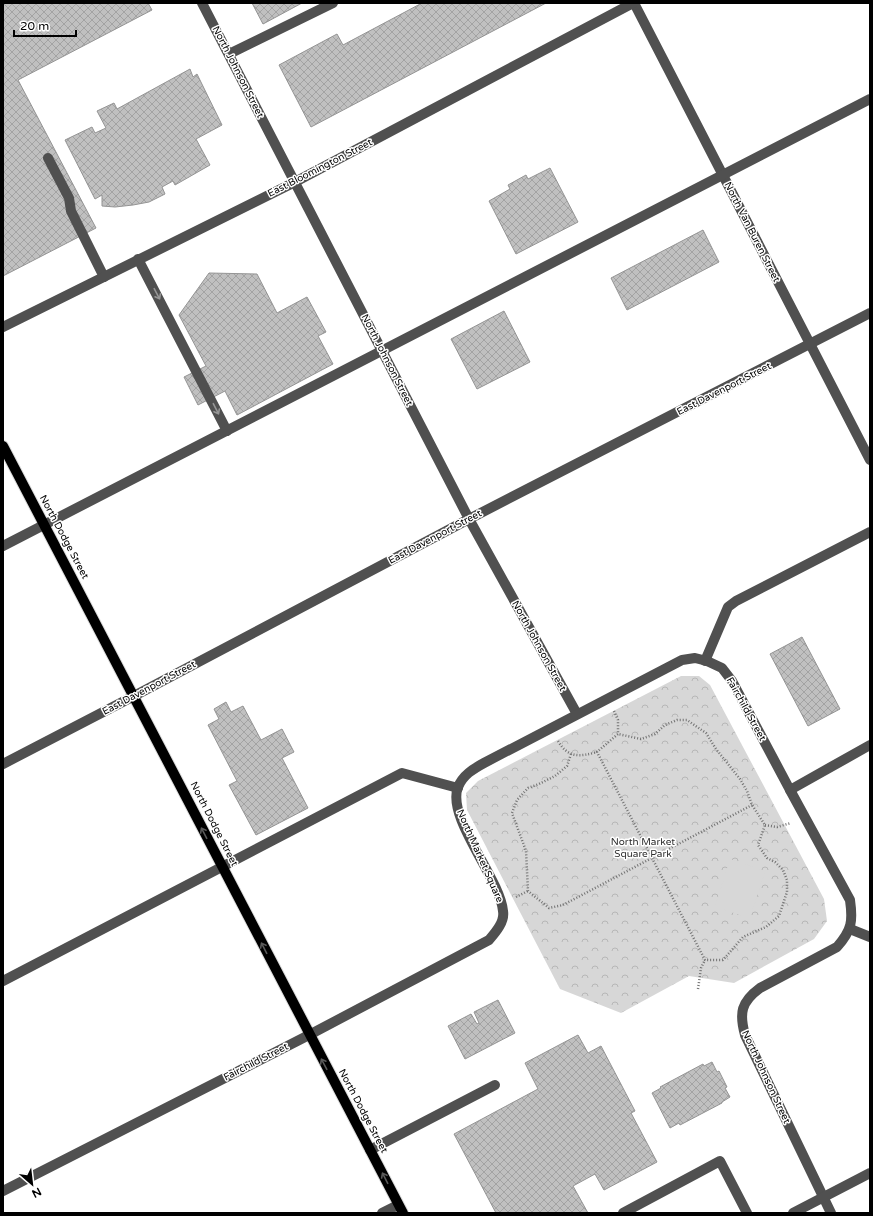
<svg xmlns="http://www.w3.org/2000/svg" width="873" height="1216" font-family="'Varela Round',sans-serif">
  <defs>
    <pattern id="forest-crowns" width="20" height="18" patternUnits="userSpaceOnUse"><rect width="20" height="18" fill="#d7d7d7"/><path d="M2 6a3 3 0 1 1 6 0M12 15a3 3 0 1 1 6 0" fill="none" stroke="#b7b7b7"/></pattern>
    <pattern id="building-cross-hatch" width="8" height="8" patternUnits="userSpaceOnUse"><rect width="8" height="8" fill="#c0c0c0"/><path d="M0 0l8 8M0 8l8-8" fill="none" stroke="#a3a3a3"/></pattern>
  </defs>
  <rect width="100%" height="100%" fill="#fff"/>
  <polygon fill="url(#forest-crowns)" points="681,676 699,676 710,685 824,899 827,921 814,939 734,983 689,976 621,1013 560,989 467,810 466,793 478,781"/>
  <polygon fill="#d7d7d7" points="730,859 765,871 750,918 715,907"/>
  <g fill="url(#building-cross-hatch)" stroke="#949494">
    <polygon points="3,3 148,3 152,10 18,80 96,228 3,276"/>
    <polygon points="252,3 302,3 263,24"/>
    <polygon points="422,3 546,3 311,127 279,65 337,34 343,45"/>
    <polygon points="190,69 193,77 197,74 222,125 196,139 210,165 175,185 173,181 162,187 165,194 149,202 133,205 115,207 102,206 102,195 95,199 65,140 92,127 95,133 106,128 97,111 114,103 117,109"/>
    <polygon points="550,168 578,222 516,254 489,201 510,189 508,185 526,175 528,179"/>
    <polygon points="703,230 719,262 627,310 611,278"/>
    <polygon points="209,273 257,274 277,313 307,297 326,332 318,336 333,364 237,415 225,391 198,405 184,377 206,366 179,315"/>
    <polygon points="504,311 530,362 477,389 451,339"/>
    <polygon points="802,637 840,709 808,726 770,654"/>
    <polygon points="226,702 231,712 243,706 261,740 282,729 294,752 282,758 308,808 256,835 229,785 237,781 208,725 219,719 214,709"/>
    <polygon points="498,1000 515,1033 465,1059 448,1026 471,1014 477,1024 479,1023 474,1012"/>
    <polygon points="578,1035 588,1053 601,1046 635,1111 631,1113 657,1162 604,1190 595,1174 573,1186 588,1213 496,1213 454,1134 538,1089 525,1063"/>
    <polygon points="712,1062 717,1072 719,1071 727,1087 725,1088 730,1097 722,1102 722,1103 680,1125 679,1123 670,1128 652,1093 661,1088 660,1087 703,1064 704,1066"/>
  </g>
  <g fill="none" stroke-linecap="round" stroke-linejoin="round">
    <defs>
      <path id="major" d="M3,446C137,701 268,958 403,1213"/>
    </defs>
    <use href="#major" stroke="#dbdbdb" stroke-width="12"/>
    <g stroke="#727272" stroke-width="2.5" stroke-dasharray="1 2" stroke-linecap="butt">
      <polyline points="614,711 618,720 618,734 597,752 705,960 723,960 743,937 766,927 779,916 787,892 787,880 783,870 775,862 767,858 758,845 765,825 752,805 747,791 740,779 716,749 706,733 687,720 677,720 665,725 655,734 641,739 618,734"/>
      <path d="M558,741C568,758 580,757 597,752"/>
      <polyline points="571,754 567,766 555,776 539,784 528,788 517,800 512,813 526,851 528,891 549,908 563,905 752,805"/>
      <polyline points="765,825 777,827 791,823"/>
      <polyline points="516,897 528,891"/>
      <polyline points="698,989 701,968 705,960"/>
    </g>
    <g stroke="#505050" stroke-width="10">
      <polyline points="202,3 469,519 577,714"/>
      <polyline points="634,3 870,460"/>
      <polyline points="229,54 333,3"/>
      <polyline points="48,158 69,198 71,211 104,277"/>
      <polyline points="138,259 227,431"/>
      <polyline points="3,327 295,182 633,3"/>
      <polyline points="3,546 870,99"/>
      <polyline points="705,661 728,607 736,601 870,532"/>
      <polyline points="3,764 134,696 469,519 870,313"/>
      <path d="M790,790L850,900C853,921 852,930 837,947L760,988C741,1002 739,1013 745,1035L831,1213"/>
      <polyline points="850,929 870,937"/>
      <polyline points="3,981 402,773 458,788"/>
      <polyline points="370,1150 495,1085"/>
      <path d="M3,1191L309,1035L489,940C495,933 505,922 503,911C500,878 446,818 458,787C463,775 473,769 484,763L682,660L695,658L707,661L722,668L732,681L790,790L870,745"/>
      <polyline points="382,1213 398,1205"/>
      <polyline points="623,1213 720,1161 747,1213"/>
      <polyline points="793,1213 870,1173"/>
    </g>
    <use href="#major" stroke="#000" stroke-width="10"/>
  </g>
  <defs><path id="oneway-shaft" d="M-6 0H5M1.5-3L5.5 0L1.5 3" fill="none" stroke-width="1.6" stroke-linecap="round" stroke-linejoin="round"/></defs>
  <g stroke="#969696">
    <use href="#oneway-shaft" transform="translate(157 294) rotate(62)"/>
    <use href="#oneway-shaft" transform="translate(216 409) rotate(63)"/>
  </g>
  <g stroke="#595959">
    <use href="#oneway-shaft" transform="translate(204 833) rotate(-117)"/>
    <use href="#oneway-shaft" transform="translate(264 948) rotate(-117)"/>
    <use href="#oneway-shaft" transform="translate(324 1064) rotate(-118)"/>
    <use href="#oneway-shaft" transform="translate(385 1178) rotate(-117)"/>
  </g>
  <g text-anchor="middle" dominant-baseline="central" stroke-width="3" stroke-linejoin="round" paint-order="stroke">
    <g font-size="10" fill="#000" stroke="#fff">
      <text transform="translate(238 72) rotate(63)">North Johnson Street</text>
      <text transform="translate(320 168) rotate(-27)">East Bloomington Street</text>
      <text transform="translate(752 232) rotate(63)">North Van Buren Street</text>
      <text transform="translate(387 360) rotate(63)">North Johnson Street</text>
      <text transform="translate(724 389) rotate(-27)">East Davenport Street</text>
      <text transform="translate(64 537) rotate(62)">North Dodge Street</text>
      <text transform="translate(435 537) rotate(-28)">East Davenport Street</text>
      <text transform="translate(539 646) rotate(61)">North Johnson Street</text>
      <text transform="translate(149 688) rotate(-28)">East Davenport Street</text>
      <text transform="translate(746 709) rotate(61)">Fairchild Street</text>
      <text transform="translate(214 824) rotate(63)">North Dodge Street</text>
      <text transform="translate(480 856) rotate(66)">North Market Square</text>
      <text transform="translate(256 1062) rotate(-27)">Fairchild Street</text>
      <text transform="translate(766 1077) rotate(65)">North Johnson Street</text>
      <text transform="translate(363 1111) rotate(62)">North Dodge Street</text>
    </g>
    <g font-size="10" fill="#2e2e2e" stroke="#fff">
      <text x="643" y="842">North Market<tspan x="643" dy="12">Square Park</tspan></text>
    </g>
  </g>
  <rect width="873" height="1216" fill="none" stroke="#000000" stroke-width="8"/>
  <g transform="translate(32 1184) rotate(152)" stroke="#ffffff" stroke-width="3" paint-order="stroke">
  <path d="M0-3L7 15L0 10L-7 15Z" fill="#000000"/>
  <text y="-6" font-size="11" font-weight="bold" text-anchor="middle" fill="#000000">N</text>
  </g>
  <path d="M14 30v6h62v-6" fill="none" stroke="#000000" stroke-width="2"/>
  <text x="20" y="30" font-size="12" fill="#000000" stroke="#ffffff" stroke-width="3" paint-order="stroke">20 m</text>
</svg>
